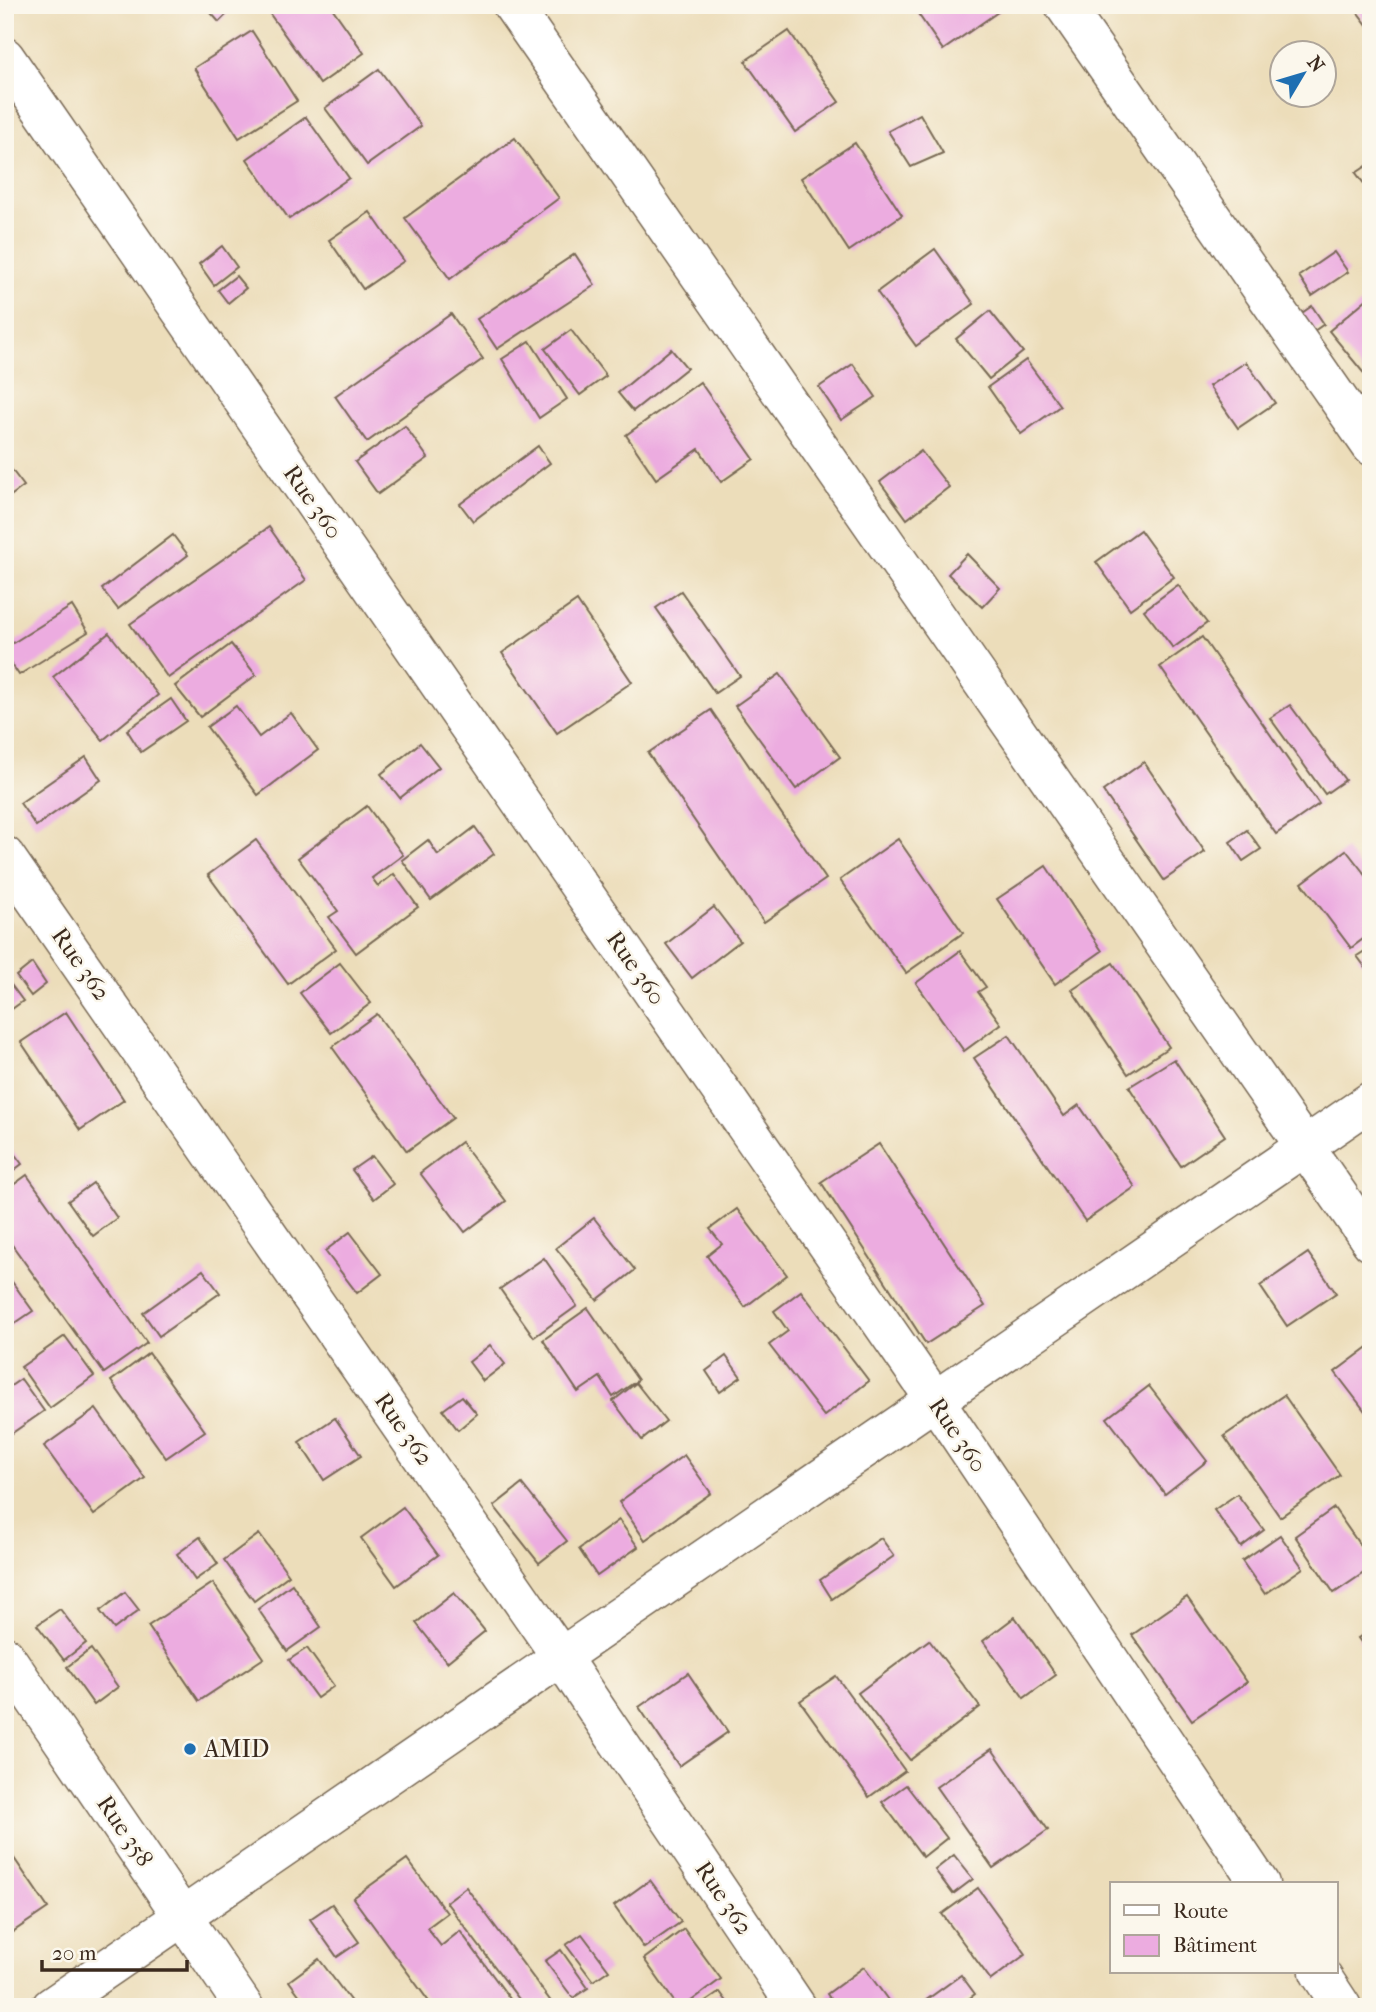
<svg xmlns="http://www.w3.org/2000/svg" width="1376" height="2012" font-family="'IM FELL French Canon',serif">
  <rect width="100%" height="100%" fill="#fbf7ec"/>
  <filter id="ink" filterUnits="userSpaceOnUse"><feTurbulence type="fractalNoise" baseFrequency=".0143" numOctaves="2"/><feDisplacementMap in="SourceGraphic" scale="14" xChannelSelector="R" yChannelSelector="G"/><feConvolveMatrix kernelMatrix="1 2 1 2 8 2 1 2 1" color-interpolation-filters="sRGB"/></filter>
  <filter id="wash" filterUnits="userSpaceOnUse"><feTurbulence type="fractalNoise" baseFrequency=".00686" numOctaves="4" result="noise"/><feDisplacementMap in="SourceGraphic" scale="28" xChannelSelector="R" yChannelSelector="G"/><feGaussianBlur stdDeviation="1.57" result="paint"/><feColorMatrix in="noise" values="0 0 0 0 0 0 0 0 0 0 0 0 0 0 0 0 0 1.4 0 .05"/><feComposite in="paint" operator="in"/></filter>
  <g filter="url(#wash)">
    <rect width="100%" height="100%" fill="#ecddba"/>
    <g id="blocks">
      <g fill="#ecace0">
        <polygon points="204,5 236,5 219,22"/>
        <polygon points="274,5 330,5 364,53 320,84 267,10"/>
        <polygon points="912,5 1008,5 943,50"/>
        <polygon points="1352,5 1371,5 1371,30"/>
        <polygon points="252,31 297,101 239,138 194,68"/>
        <polygon points="789,31 839,102 795,132 745,61"/>
        <polygon points="379,69 421,126 367,165 325,108"/>
        <polygon points="920,114 943,153 911,167 888,131"/>
        <polygon points="306,117 349,178 289,219 247,159"/>
        <polygon points="515,138 559,198 450,279 405,218"/>
        <polygon points="855,143 902,215 849,251 801,178"/>
        <polygon points="1371,163 1371,193 1356,173"/>
        <polygon points="370,212 404,261 363,289 329,240"/>
        <polygon points="222,246 237,267 214,285 199,264"/>
        <polygon points="935,249 974,304 916,346 877,292"/>
        <polygon points="1334,252 1348,272 1312,296 1299,276"/>
        <polygon points="575,254 595,285 497,349 477,319"/>
        <polygon points="236,276 246,288 228,303 218,290"/>
        <polygon points="1368,298 1371,302 1371,382 1329,331"/>
        <polygon points="1312,306 1324,324 1301,340 1289,322"/>
        <polygon points="990,311 1023,352 989,379 956,339"/>
        <polygon points="451,314 483,359 367,442 335,396"/>
        <polygon points="571,330 606,376 580,395 545,349"/>
        <polygon points="530,341 567,399 539,418 502,359"/>
        <polygon points="671,349 687,368 633,411 618,393"/>
        <polygon points="1026,360 1060,406 1021,434 988,387"/>
        <polygon points="1246,362 1275,403 1238,428 1209,386"/>
        <polygon points="853,364 876,397 841,420 819,387"/>
        <polygon points="700,382 754,459 721,482 699,449 656,479 626,435"/>
        <polygon points="405,426 428,458 378,494 355,462"/>
        <polygon points="538,446 550,463 473,521 460,504"/>
        <polygon points="921,451 949,487 907,519 880,482"/>
        <polygon points="5,461 24,486 5,500"/>
        <polygon points="269,527 306,580 168,678 130,624"/>
        <polygon points="1140,530 1174,577 1130,609 1096,562"/>
        <polygon points="173,535 188,555 118,609 102,589"/>
        <polygon points="967,554 1000,588 982,607 948,574"/>
        <polygon points="1178,585 1207,623 1173,648 1144,610"/>
        <polygon points="681,591 740,676 715,693 656,608"/>
        <polygon points="577,601 632,682 557,733 502,653"/>
        <polygon points="72,606 88,632 19,675 5,654 5,648"/>
        <polygon points="109,633 158,695 103,740 53,677"/>
        <polygon points="1202,637 1319,804 1276,834 1160,667"/>
        <polygon points="231,644 256,675 200,717 175,686"/>
        <polygon points="780,674 840,757 796,789 735,706"/>
        <polygon points="171,699 186,721 141,752 127,730"/>
        <polygon points="1290,705 1345,780 1325,794 1270,718"/>
        <polygon points="236,706 259,737 291,713 318,750 258,795 207,727"/>
        <polygon points="711,710 826,879 764,922 648,753"/>
        <polygon points="420,743 439,767 400,798 381,774"/>
        <polygon points="86,757 101,780 36,826 20,803"/>
        <polygon points="1144,762 1205,852 1164,880 1103,791"/>
        <polygon points="367,806 403,855 372,878 378,886 394,874 418,907 356,953 329,917 338,911 298,858"/>
        <polygon points="475,827 494,854 431,900 402,860 428,840 438,855"/>
        <polygon points="1247,830 1261,849 1243,861 1230,842"/>
        <polygon points="898,839 963,933 906,973 840,880"/>
        <polygon points="256,840 336,949 288,984 208,875"/>
        <polygon points="1346,850 1371,882 1371,933 1351,948 1302,883"/>
        <polygon points="1046,866 1102,951 1055,984 997,899"/>
        <polygon points="714,907 740,941 692,978 666,944"/>
        <polygon points="1371,947 1371,975 1357,956"/>
        <polygon points="960,951 986,987 978,992 1001,1024 964,1051 916,983"/>
        <polygon points="32,963 46,984 31,996 16,976"/>
        <polygon points="340,963 371,1003 331,1033 300,993"/>
        <polygon points="1113,963 1169,1047 1128,1074 1072,990"/>
        <polygon points="9,982 23,1001 5,1014 5,985"/>
        <polygon points="66,1012 124,1100 80,1130 21,1042"/>
        <polygon points="377,1014 453,1118 407,1151 332,1047"/>
        <polygon points="1009,1035 1064,1116 1079,1105 1135,1187 1085,1221 974,1058"/>
        <polygon points="1174,1059 1225,1136 1181,1166 1129,1087"/>
        <polygon points="5,1141 22,1164 5,1177"/>
        <polygon points="461,1142 506,1201 465,1232 420,1173"/>
        <polygon points="879,1144 985,1306 926,1344 821,1182"/>
        <polygon points="372,1156 393,1184 374,1199 352,1170"/>
        <polygon points="27,1175 147,1343 104,1373 5,1235 5,1191"/>
        <polygon points="93,1183 117,1218 93,1236 68,1201"/>
        <polygon points="737,1209 787,1275 745,1307 707,1256 722,1244 710,1229"/>
        <polygon points="594,1218 635,1270 597,1300 556,1248"/>
        <polygon points="350,1232 382,1274 357,1293 325,1251"/>
        <polygon points="1308,1253 1336,1293 1287,1326 1260,1286"/>
        <polygon points="544,1258 577,1306 534,1337 500,1289"/>
        <polygon points="203,1270 220,1293 159,1336 143,1313"/>
        <polygon points="5,1272 33,1311 5,1330"/>
        <polygon points="801,1291 869,1381 824,1416 769,1345 788,1331 774,1311"/>
        <polygon points="588,1308 638,1380 613,1397 600,1377 578,1392 543,1340"/>
        <polygon points="65,1336 94,1376 50,1408 21,1367"/>
        <polygon points="490,1345 505,1364 483,1381 469,1362"/>
        <polygon points="1371,1345 1371,1419 1335,1372"/>
        <polygon points="149,1353 205,1431 166,1458 111,1381"/>
        <polygon points="726,1356 741,1377 720,1392 706,1371"/>
        <polygon points="21,1379 44,1411 5,1438 5,1390"/>
        <polygon points="636,1383 666,1421 642,1440 613,1401"/>
        <polygon points="1149,1386 1207,1461 1165,1494 1107,1418"/>
        <polygon points="1284,1395 1340,1475 1280,1517 1224,1436"/>
        <polygon points="462,1396 477,1414 458,1430 443,1410"/>
        <polygon points="96,1409 145,1478 94,1515 44,1446"/>
        <polygon points="335,1418 361,1456 324,1480 299,1442"/>
        <polygon points="684,1455 711,1493 645,1540 619,1502"/>
        <polygon points="522,1484 567,1541 539,1563 494,1506"/>
        <polygon points="1237,1494 1264,1530 1241,1547 1214,1510"/>
        <polygon points="403,1507 438,1555 396,1586 361,1538"/>
        <polygon points="1334,1508 1371,1561 1371,1568 1334,1593 1295,1536"/>
        <polygon points="619,1520 638,1547 597,1576 579,1549"/>
        <polygon points="259,1534 289,1575 254,1601 224,1560"/>
        <polygon points="1280,1535 1303,1568 1265,1594 1242,1561"/>
        <polygon points="200,1537 218,1564 195,1580 177,1554"/>
        <polygon points="881,1538 894,1556 832,1599 820,1580"/>
        <polygon points="213,1583 264,1658 199,1701 148,1626"/>
        <polygon points="292,1584 321,1627 287,1651 258,1609"/>
        <polygon points="125,1592 139,1610 114,1629 100,1611"/>
        <polygon points="454,1593 485,1631 447,1662 416,1623"/>
        <polygon points="1187,1597 1247,1682 1192,1720 1132,1635"/>
        <polygon points="60,1609 86,1643 64,1660 37,1625"/>
        <polygon points="1015,1617 1056,1675 1024,1698 983,1641"/>
        <polygon points="1371,1629 1371,1656 1358,1638"/>
        <polygon points="929,1640 980,1707 910,1760 858,1693"/>
        <polygon points="307,1648 334,1686 317,1698 289,1660"/>
        <polygon points="91,1649 118,1687 94,1705 67,1667"/>
        <polygon points="688,1673 728,1732 679,1766 639,1707"/>
        <polygon points="836,1676 905,1771 869,1797 800,1701"/>
        <polygon points="992,1749 1048,1830 993,1868 936,1787"/>
        <polygon points="906,1785 947,1838 923,1857 882,1802"/>
        <polygon points="5,1845 48,1908 5,1937"/>
        <polygon points="954,1855 973,1879 953,1894 935,1870"/>
        <polygon points="407,1859 447,1913 427,1928 441,1946 460,1931 516,2007 433,2007 353,1898"/>
        <polygon points="650,1880 681,1922 644,1948 614,1906"/>
        <polygon points="466,1887 555,2007 525,2007 446,1902"/>
        <polygon points="978,1888 1026,1954 991,1980 942,1914"/>
        <polygon points="332,1904 359,1942 337,1957 310,1919"/>
        <polygon points="684,1929 721,1979 683,2007 678,2007 644,1959"/>
        <polygon points="582,1934 609,1970 593,1981 566,1945"/>
        <polygon points="561,1950 588,1988 573,1998 545,1961"/>
        <polygon points="319,1959 355,2007 308,2007 289,1981"/>
        <polygon points="864,1967 893,2007 836,2007 827,1994"/>
        <polygon points="961,1975 975,1994 958,2007 930,2007 925,2001"/>
        <polygon points="720,1992 731,2007 702,2007 701,2005"/>
      </g>
    </g>
  </g>
  <g filter="url(#ink)">
    <use href="#blocks" fill-opacity="0" stroke="#796955" stroke-width="2"/>
    <g fill="none" stroke-linecap="round" stroke-linejoin="round">
      <defs>
        <g id="minor">
          <polyline points="512,5 1371,1242"/>
          <polyline points="1064,5 1371,446"/>
          <polyline points="5,57 935,1400 1260,1884"/>
          <polyline points="5,856 561,1657 797,2007"/>
          <polyline points="5,1656 244,2007"/>
          <polyline points="1319,1972 1342,2007"/>
          <polyline points="51,2007 1371,1101"/>
        </g>
      </defs>
      <use href="#minor" stroke="#796955" stroke-width="41"/>
      <use href="#minor" stroke="#fff" stroke-width="38"/>
    </g>
  </g>
  <circle fill="#1f6fb2" stroke="#fbf7ec" stroke-width="2.5" cx="190" cy="1749" r="7"/>
  <g text-anchor="middle" dominant-baseline="central" stroke-width="5" stroke-linejoin="round" paint-order="stroke">
    <g font-size="24" fill="#3b2a1e" stroke="#fbf7ec">
      <text transform="translate(313 502) rotate(55)">Rue 360</text>
      <text transform="translate(81 964) rotate(55)">Rue 362</text>
      <text transform="translate(636 968) rotate(55)">Rue 360</text>
      <text transform="translate(404 1429) rotate(55)">Rue 362</text>
      <text transform="translate(958 1435) rotate(56)">Rue 360</text>
      <text transform="translate(125 1831) rotate(56)">Rue 358</text>
      <text transform="translate(724 1898) rotate(56)">Rue 362</text>
    </g>
    <g font-size="24" fill="#3b2a1e" stroke="#fbf7ec" text-anchor="start">
      <text x="204" y="1749">AMID</text>
    </g>
  </g>
  <rect width="1376" height="2012" fill="none" stroke="#fbf7ec" stroke-width="28"/>
  <rect x="1110" y="1882" width="228" height="91" fill="#fbf7ec" stroke="#aea59a" stroke-width="2"/>
  <rect x="1124" y="1905" width="35" height="10" fill="#ffffff" stroke="#aea59a" stroke-width="2"/>
  <text x="1173" y="1918" font-size="21" fill="#3b2a1e">Route</text>
  <rect x="1124" y="1935" width="35" height="21" fill="#ecace0" stroke="#aea59a" stroke-width="2"/>
  <text x="1173" y="1952" font-size="21" fill="#3b2a1e">Bâtiment</text>
  <g transform="translate(1303 74) rotate(52)"><circle r="33" fill="#fbf7ec" stroke="#aea59a" stroke-width="2"/>
  <path d="M0-5L12 26L0 18L-12 26Z" fill="#1f6fb2"/>
  <text y="-10" font-size="19" font-weight="bold" text-anchor="middle" fill="#3b2a1e">N</text>
  </g>
  <path d="M42 1960v10h145v-10" fill="none" stroke="#3b2a1e" stroke-width="3.5"/>
  <text x="52" y="1960" font-size="21" fill="#3b2a1e" stroke="#fbf7ec" stroke-width="5" paint-order="stroke">20 m</text>
</svg>
